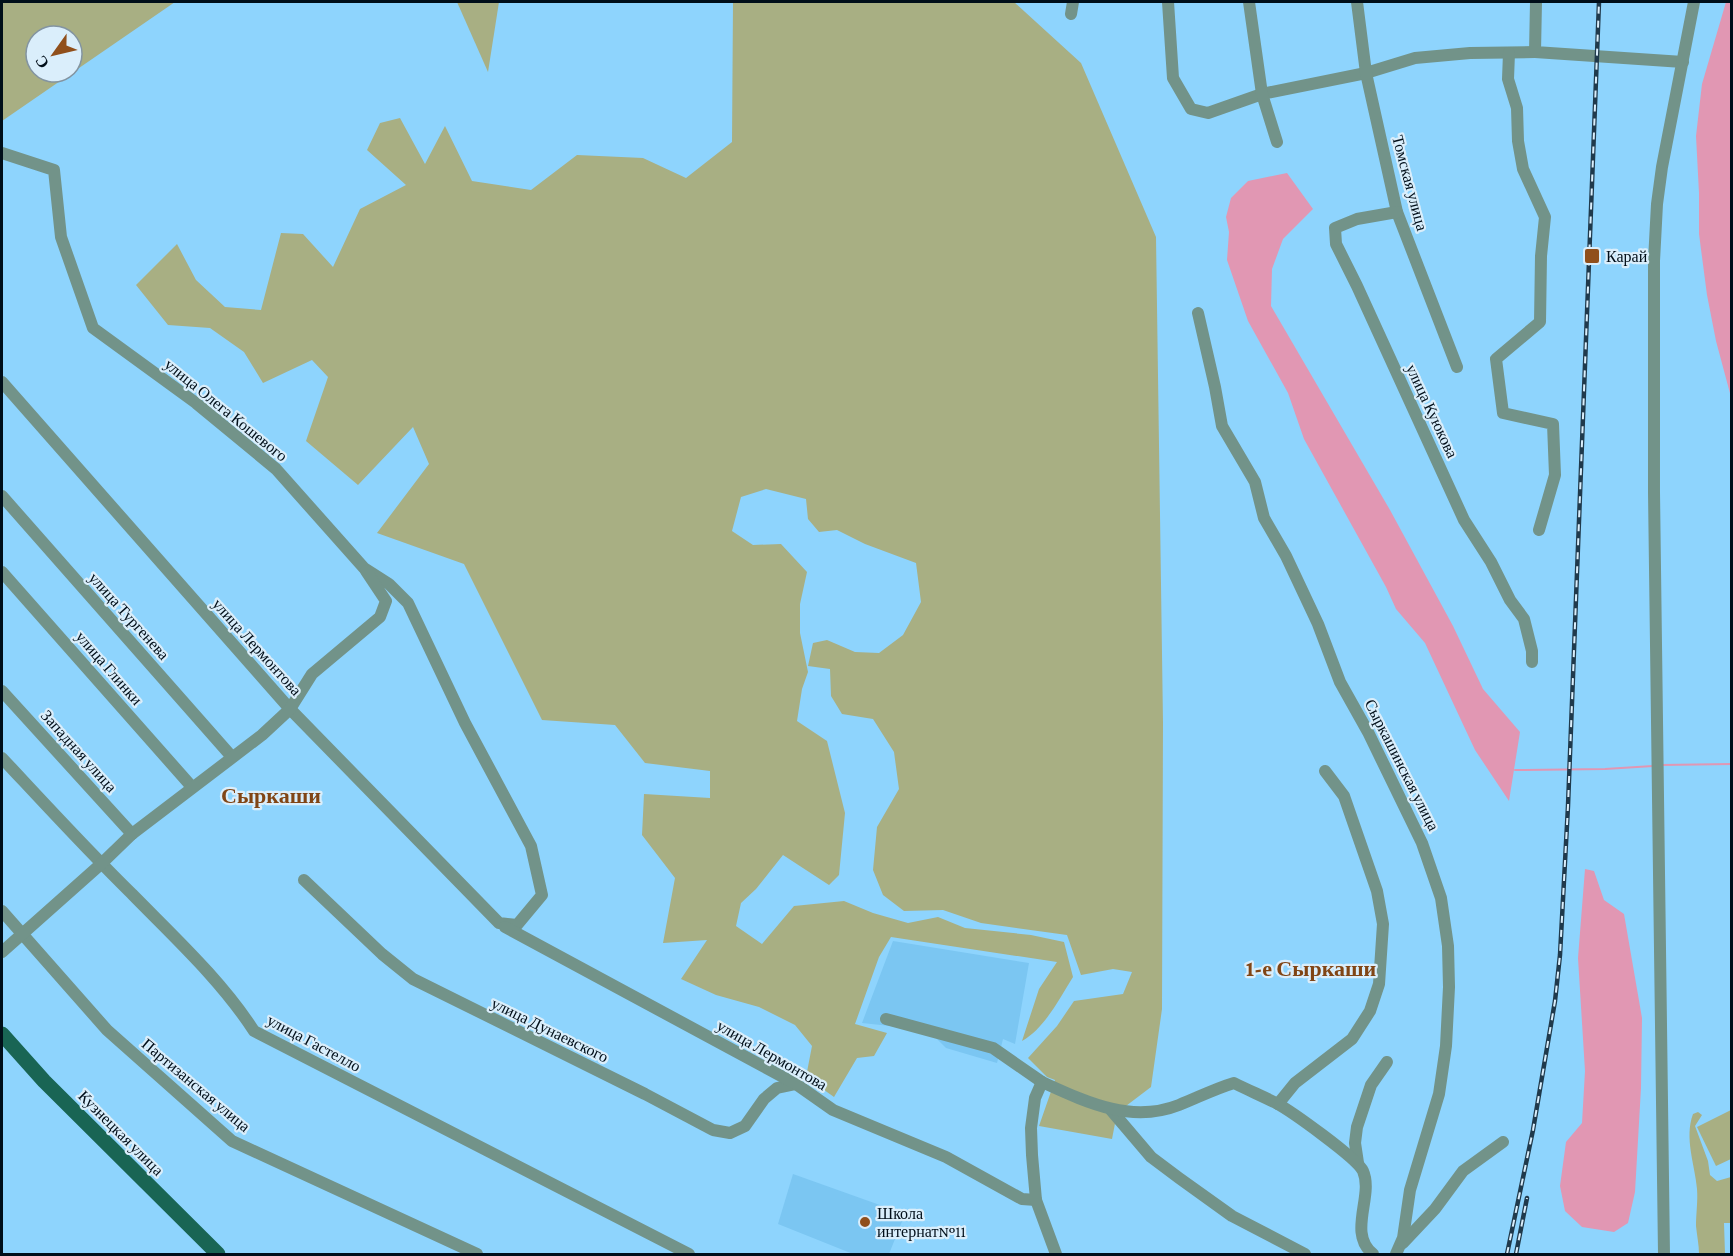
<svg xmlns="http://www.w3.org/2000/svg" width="1733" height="1256" font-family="'Crimson Pro',serif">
  <rect width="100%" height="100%" fill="#8ed4fd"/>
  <g fill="#7bc6f2">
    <polygon points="893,941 1029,963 1015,1044 1003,1039 997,1063 946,1048 928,1030 862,1023"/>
    <polygon points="793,1174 905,1214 889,1254 853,1254 778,1224"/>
  </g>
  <g fill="#a8af83" fill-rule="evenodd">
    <path d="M2,2H175L2,121ZM36,36H72V72H36Z"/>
    <polygon points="457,2 499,2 488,72"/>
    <path d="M733,2H1014L1081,63L1156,237L1163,723L1162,1009L1151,1087L1122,1109L1118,1108L1112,1139L1039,1126L1055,1080L1047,1077L1028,1058L1057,1026L1074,1001L1123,994L1132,972L1113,969L1081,975L1067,935L981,923L943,910L904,911L883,895L873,870L877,827L899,789L894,752L873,719L842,714L831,696L830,669L808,666L813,643L827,640L855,652L879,653L903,635L921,602L916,563L865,544L837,530L819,532L808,519L806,499L766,489L741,497L732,531L753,545L781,544L807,572L800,604V633L808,672L802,689L797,721L827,741L845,813L839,875L829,885L783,855L756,889L741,903L736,926L762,944L794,906L844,901L873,913L908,923L938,917L965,928L1031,935L1064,942L1073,977C1059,999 1045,1028 1022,1041L1039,989L1057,962L891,937L879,957L855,1024L887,1033L874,1056L857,1058L834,1097L806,1077L812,1046L795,1025L759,1007L716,995L681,979L707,940L663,943L675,878L642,835L644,794L710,798V771L645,763L615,725L542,720L464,564L377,533L429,464L413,427L358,485L306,441L328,377L312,360L263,383L244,352L210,328L168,325L136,285L177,244L196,280L225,307L261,310L281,233L303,234L333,267L360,209L406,185L367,150L380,123L400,118L425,164L445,126L472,181L531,190L577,155L643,158L686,178L732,142Z"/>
    <polygon points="1731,1110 1731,1159 1716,1166 1697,1127"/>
    <path d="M1698,1112L1702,1115L1695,1126L1708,1161L1710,1175L1717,1181L1731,1177V1223H1724L1725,1254H1699C1699,1245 1697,1236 1696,1226C1696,1214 1698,1201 1697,1189C1695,1165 1684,1138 1693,1114Z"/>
  </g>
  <g fill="#e197b3">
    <polygon points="1726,2 1732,2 1731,397 1716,341 1707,295 1699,234 1699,193 1696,136 1702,84"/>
    <polygon points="1287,173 1313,209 1283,239 1272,269 1271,306 1390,510 1453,626 1483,689 1520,732 1509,801 1475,750 1425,643 1396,609 1386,587 1304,439 1288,393 1248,321 1227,260 1229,232 1226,217 1231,198 1248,181"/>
    <polygon points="1585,869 1594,871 1604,900 1624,914 1642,1018 1641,1088 1635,1192 1628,1223 1614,1232 1582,1227 1565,1211 1560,1186 1566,1142 1582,1123 1585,1071 1578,958"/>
  </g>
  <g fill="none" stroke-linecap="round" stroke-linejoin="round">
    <g stroke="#e197b3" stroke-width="2">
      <polyline points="1661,765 1732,764"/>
      <polyline points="1515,770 1605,769 1653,766"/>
    </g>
    <g stroke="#729389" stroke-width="12">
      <polyline points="1168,2 1173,78 1191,109 1208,113 1262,94 1366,73 1415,58 1470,53 1535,52"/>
      <polyline points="1249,2 1262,94 1277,142"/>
      <polyline points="1357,2 1366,73 1397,212 1457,367"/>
      <polyline points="1536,2 1535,52 1683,62"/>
      <polyline points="1071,14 1073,2"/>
      <polyline points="1509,53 1508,79 1517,108 1518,141 1523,169 1545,217 1541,256 1540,322 1496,359 1503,413 1553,424 1555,475 1539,530"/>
      <polyline points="2,153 54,170 61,237 93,328 196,403 276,469 364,568 389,584 408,603 465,723 531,846 542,895 517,925 499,923 290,709 2,382"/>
      <polyline points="1397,212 1357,219 1335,228 1336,244 1357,286 1464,520 1491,562 1510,600 1524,619 1532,651 1532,662"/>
      <polyline points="1198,313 1215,387 1222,426 1255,482 1264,518 1286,556 1318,624 1340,682 1368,732 1422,843 1441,898 1448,946 1449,987 1446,1046 1439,1094 1410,1190 1403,1238 1396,1254"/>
      <polyline points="2,496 232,757"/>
      <polyline points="2,572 192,787"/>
      <polyline points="2,691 132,834"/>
      <path d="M2,758C45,804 87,850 132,894C174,937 221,980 254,1031L689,1254"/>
      <polyline points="304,880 382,954 413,979 645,1094 713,1130 730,1133 745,1126 764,1099 777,1088 796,1084"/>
      <polyline points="2,911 107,1030 232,1141 477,1254"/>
      <polyline points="505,927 796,1084 833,1110 946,1157 1022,1199 1036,1200"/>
      <polyline points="2,952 101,864 132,834 262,735 290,709 312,674 380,617 386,601 366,571"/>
      <polyline points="886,1019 993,1048 1042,1082"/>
      <polyline points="1278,1104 1295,1083 1352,1039 1370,1011 1379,984 1383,924 1377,891 1344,796 1325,771"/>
      <polyline points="1111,1110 1151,1157 1179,1178 1232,1216 1305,1254"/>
      <polyline points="1358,1163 1355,1143 1357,1127 1371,1085 1387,1062"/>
      <polyline points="1403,1243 1435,1209 1463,1171 1503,1142"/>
      <path d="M1056,1254L1036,1200L1032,1155L1031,1128L1035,1098L1042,1082C1086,1102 1131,1124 1179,1105C1197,1098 1214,1089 1234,1083C1248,1090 1262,1096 1276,1103C1291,1111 1357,1158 1363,1171C1374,1196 1347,1233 1373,1254"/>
      <polyline points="1664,1254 1654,492 1654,261 1657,204 1662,167 1694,2"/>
    </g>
    <polyline stroke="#196554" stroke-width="15" points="2,1034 44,1081 218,1254"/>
    <defs>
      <g id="rail">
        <polyline points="1507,1254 1533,1130 1555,1001 1560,955 1568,806 1599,2"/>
        <polyline points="1516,1254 1527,1198"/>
      </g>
    </defs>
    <use href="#rail" stroke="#203a4c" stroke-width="4.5"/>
    <use href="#rail" stroke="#daeefb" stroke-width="2" stroke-dasharray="7" stroke-linecap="butt"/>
  </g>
  <g fill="#904f1b" stroke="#daeefb" stroke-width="2">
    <rect x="1584" y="248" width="16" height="16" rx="3"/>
    <circle cx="865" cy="1222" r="6"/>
  </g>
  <g text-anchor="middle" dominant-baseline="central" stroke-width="4.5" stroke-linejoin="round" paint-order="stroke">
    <g font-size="16" fill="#000e19" stroke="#daeefb">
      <text transform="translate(1410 183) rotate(75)">Томская улица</text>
      <text transform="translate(226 410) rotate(39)">улица Олега Кошевого</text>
      <text transform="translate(1432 411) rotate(65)">улица Куюкова</text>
      <text transform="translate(129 616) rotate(48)">улица Тургенева</text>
      <text transform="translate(257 647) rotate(48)">улица Лермонтова</text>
      <text transform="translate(109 668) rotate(49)">улица Глинки</text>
      <text transform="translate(79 751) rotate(48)">Западная улица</text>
      <text transform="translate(1402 765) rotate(63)">Сыркашинская улица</text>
      <text transform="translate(550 1030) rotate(26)">улица Дунаевского</text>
      <text transform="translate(314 1043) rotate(28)">улица Гастелло</text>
      <text transform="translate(772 1055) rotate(30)">улица Лермонтова</text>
      <text transform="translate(196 1085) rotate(40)">Партизанская улица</text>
      <text transform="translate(121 1133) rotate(45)">Кузнецкая улица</text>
    </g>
    <g font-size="16" fill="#000e19" stroke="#daeefb" text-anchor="start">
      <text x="1606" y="256">Карай</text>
      <text x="877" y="1213">Школа<tspan x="877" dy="18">интернат№11</tspan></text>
    </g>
    <g font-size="22" font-weight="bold" fill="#804515" stroke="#daeefb">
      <text x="271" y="795">Сыркаши</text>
      <text x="1311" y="968">1-е Сыркаши</text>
    </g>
  </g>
  <rect width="1733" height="1256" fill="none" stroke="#000e19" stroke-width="6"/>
  <g transform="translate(54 54) rotate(236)"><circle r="28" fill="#daeefb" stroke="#8394a1" stroke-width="1.5"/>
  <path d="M0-4.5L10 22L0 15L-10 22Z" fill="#904f1b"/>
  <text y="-9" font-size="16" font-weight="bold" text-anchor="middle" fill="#000e19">С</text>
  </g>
</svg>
